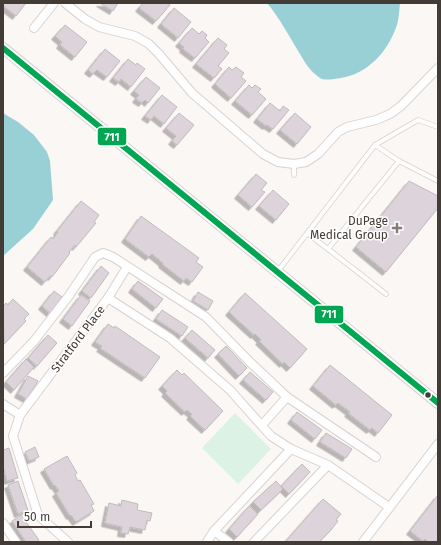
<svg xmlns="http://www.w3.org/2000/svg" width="441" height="545" font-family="'Fira Sans',sans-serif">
  <defs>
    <filter id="shadow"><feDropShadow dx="-3.5" dy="3.5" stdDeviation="0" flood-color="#0004"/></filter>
  </defs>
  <rect width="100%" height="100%" fill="#fbf7f5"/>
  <polygon fill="#dcf2e5" points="235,413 271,449 238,484 202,448"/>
  <g fill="#99d0d5">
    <path d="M267,3H400C399,12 399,22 395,30C386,54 366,74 341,78C334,79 325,81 320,78C311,72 305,63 300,54C290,38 279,17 267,3Z"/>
    <polygon points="3,113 18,122 34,135 47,152 50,161 53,200 33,229 3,256"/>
  </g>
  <g fill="#ddd3db" stroke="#c0bcbd" filter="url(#shadow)">
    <polygon points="3,3 26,3 16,16 3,6"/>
    <polygon points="100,3 118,3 113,11"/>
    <polygon points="143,3 167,3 170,5 156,21 139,8"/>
    <polygon points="174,8 191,22 178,38 161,24"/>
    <polygon points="65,25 87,42 75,57 60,45 62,42 55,36"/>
    <polygon points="192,28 199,34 202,31 207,35 205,38 209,42 195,58 183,49 184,47 179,43"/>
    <polygon points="218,38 227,45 224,49 229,53 218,66 222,69 214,78 196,64"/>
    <polygon points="105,49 120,61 107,77 97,70 93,74 88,70"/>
    <polygon points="128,59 136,65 137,63 145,69 131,87 121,79 119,82 113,78"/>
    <polygon points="229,67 232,70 236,67 244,73 241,77 246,81 231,98 215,84"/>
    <polygon points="146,77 160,88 148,103 145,100 142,103 136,99 139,95 134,91"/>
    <polygon points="249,85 252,88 255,85 261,89 258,92 266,99 252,115 235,101"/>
    <polygon points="162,95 177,107 164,124 154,116 151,120 145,116"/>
    <polygon points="270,103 280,111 283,106 289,110 273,129 267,125 266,126 257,119"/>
    <polygon points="179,113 194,125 177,145 172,141 176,136 166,128"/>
    <polygon points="295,113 311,127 297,144 280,130"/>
    <polygon points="256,174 267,183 261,190 265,192 252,207 238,195"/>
    <polygon points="409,181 438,196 438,208 386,272 356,247"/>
    <polygon points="273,190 289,204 276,220 259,206"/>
    <polygon points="81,201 99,215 94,222 96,223 76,247 75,245 69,252 70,253 52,277 50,276 45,282 27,267 51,237 53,239 58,232 57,231"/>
    <polygon points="141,216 199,258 196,262 203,267 192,282 186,278 184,281 162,264 163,263 152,254 149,257 125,239"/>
    <polygon points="101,266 109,273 91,298 82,291"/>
    <polygon points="138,281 163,299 156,308 132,289"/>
    <polygon points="54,291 62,297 50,313 42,306"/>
    <polygon points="198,292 213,301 208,310 193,301"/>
    <polygon points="245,293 307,349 290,368 284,362 283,364 259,341 261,340 255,334 254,335 229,312"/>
    <polygon points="81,295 90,301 72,326 63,319"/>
    <polygon points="13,299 29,314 24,319 26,321 4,344 3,307 6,303 8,305"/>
    <polygon points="162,310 188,327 182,336 156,319"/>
    <polygon points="108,324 114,328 115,326 160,357 145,378 100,348 102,346 95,342"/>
    <polygon points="192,330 215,350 208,358 185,338"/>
    <polygon points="48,335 57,343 37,366 28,358"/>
    <polygon points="226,346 247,368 239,376 218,354"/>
    <polygon points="26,359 34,367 14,390 6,382"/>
    <polygon points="330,365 392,415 378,433 372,428 370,430 348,413 350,412 338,403 336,405 313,386"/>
    <polygon points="177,370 182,375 184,373 223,411 205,430 190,416 192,414 187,410 185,412 165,393 167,391 162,386"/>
    <polygon points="250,372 273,392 266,400 243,380"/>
    <polygon points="28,376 38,381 27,399 18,394"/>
    <polygon points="297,412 322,430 315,439 291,420"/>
    <polygon points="326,433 352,449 346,458 320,442"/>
    <polygon points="35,447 39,457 29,461 25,452"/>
    <polygon points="9,448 18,478 7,481 3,466 3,450"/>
    <polygon points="67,456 77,473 75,475 78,481 80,480 94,504 91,505 94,511 76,522 71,515 70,516 56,493 59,491 55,485 54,486 44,469"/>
    <polygon points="302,464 310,472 289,494 281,486"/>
    <polygon points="18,481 28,510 18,514 8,485"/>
    <polygon points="276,481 283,489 261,510 253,502"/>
    <polygon points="438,495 438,541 428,542 425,539 423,541 410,531"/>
    <polygon points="323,499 341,514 336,520 338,521 331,530 319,542 285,542"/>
    <polygon points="122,500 138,504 137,510 152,513 150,521 147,520 145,530 130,527 128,534 121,533 122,527 105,523 109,503 121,506"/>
    <polygon points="249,506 258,514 237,537 229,529"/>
    <polygon points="21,515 39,540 36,542 26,542 12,521"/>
  </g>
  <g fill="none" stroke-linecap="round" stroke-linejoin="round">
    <defs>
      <g id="service">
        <polyline points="375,145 399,161"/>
        <polyline points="294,164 294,175"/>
        <polyline points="307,233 328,249"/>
        <polyline points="278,271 375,145 418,120 438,127"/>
        <polyline points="386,294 328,249 399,161 438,181"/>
      </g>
      <g id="minor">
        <polyline points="65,3 85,19 99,27 135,36 149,44 159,54 192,93 263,154 278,162 294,164 306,162 318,154 338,132 347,127 376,120 390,114 401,106 438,68"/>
        <polyline points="34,28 54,3"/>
        <polyline points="108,298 127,267"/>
        <polyline points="3,373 34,341 68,297 95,257 103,253 113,257 206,317 251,363 287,397 262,425"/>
        <polyline points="287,397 376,457"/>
        <polyline points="3,404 20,415"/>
        <polyline points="3,523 16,542"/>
        <polyline points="214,531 229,542"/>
        <polyline points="68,542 38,515 13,436 20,415 108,298 170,338 230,390 271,436 291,449 328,465 389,507"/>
        <polyline points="207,542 214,531 291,449"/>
        <polyline points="254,542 328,465"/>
        <polyline points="363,542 438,444"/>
      </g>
      <polyline id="tertiary" points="3,48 438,403"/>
    </defs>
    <use href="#service" stroke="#d8d3d0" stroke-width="5.5"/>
    <use href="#minor" stroke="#d8d3d0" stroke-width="10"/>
    <use href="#tertiary" stroke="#d8d3d0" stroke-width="12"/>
    <use href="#service" stroke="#fefefe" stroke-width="4"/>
    <use href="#minor" stroke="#fefefe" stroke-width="8"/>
    <use href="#tertiary" stroke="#fefefe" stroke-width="10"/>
    <defs>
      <polyline id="bus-1" points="3,48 438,403"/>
    </defs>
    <use href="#bus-1" stroke="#fff" stroke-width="9"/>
    <use href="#bus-1" stroke="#00a651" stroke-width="6"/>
  </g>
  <path fill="#837d79" stroke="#fff" stroke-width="1.5" d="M395 222h4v4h4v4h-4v4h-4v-4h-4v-4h4z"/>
  <circle fill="#433b36" stroke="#fff" stroke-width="1.5" cx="428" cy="395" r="3.5"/>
  <g text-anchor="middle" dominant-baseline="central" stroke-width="3" stroke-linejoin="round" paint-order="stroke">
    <g font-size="12" fill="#433b36" stroke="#fff" text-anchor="end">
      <text x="388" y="221">DuPage<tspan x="388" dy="14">Medical Group</tspan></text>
    </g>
    <g font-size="12" fill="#433b36" stroke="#fff">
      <text transform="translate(78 339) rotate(-53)">Stratford Place</text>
    </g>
  </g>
  <g stroke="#fff" stroke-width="1.5">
    <rect x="97" y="127" width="30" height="19" rx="4" fill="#00a651"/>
    <rect x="314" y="305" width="30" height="19" rx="4" fill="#00a651"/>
  </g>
  <g font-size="11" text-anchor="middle" font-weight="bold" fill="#fff">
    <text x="112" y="141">711</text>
    <text x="329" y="318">711</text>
  </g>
  <rect width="441" height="545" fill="none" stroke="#433b36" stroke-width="8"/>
  <path d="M18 521v6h73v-6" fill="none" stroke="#433b36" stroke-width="2"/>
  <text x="24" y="521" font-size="12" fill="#433b36" stroke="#ffffff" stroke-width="3" paint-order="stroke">50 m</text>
</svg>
